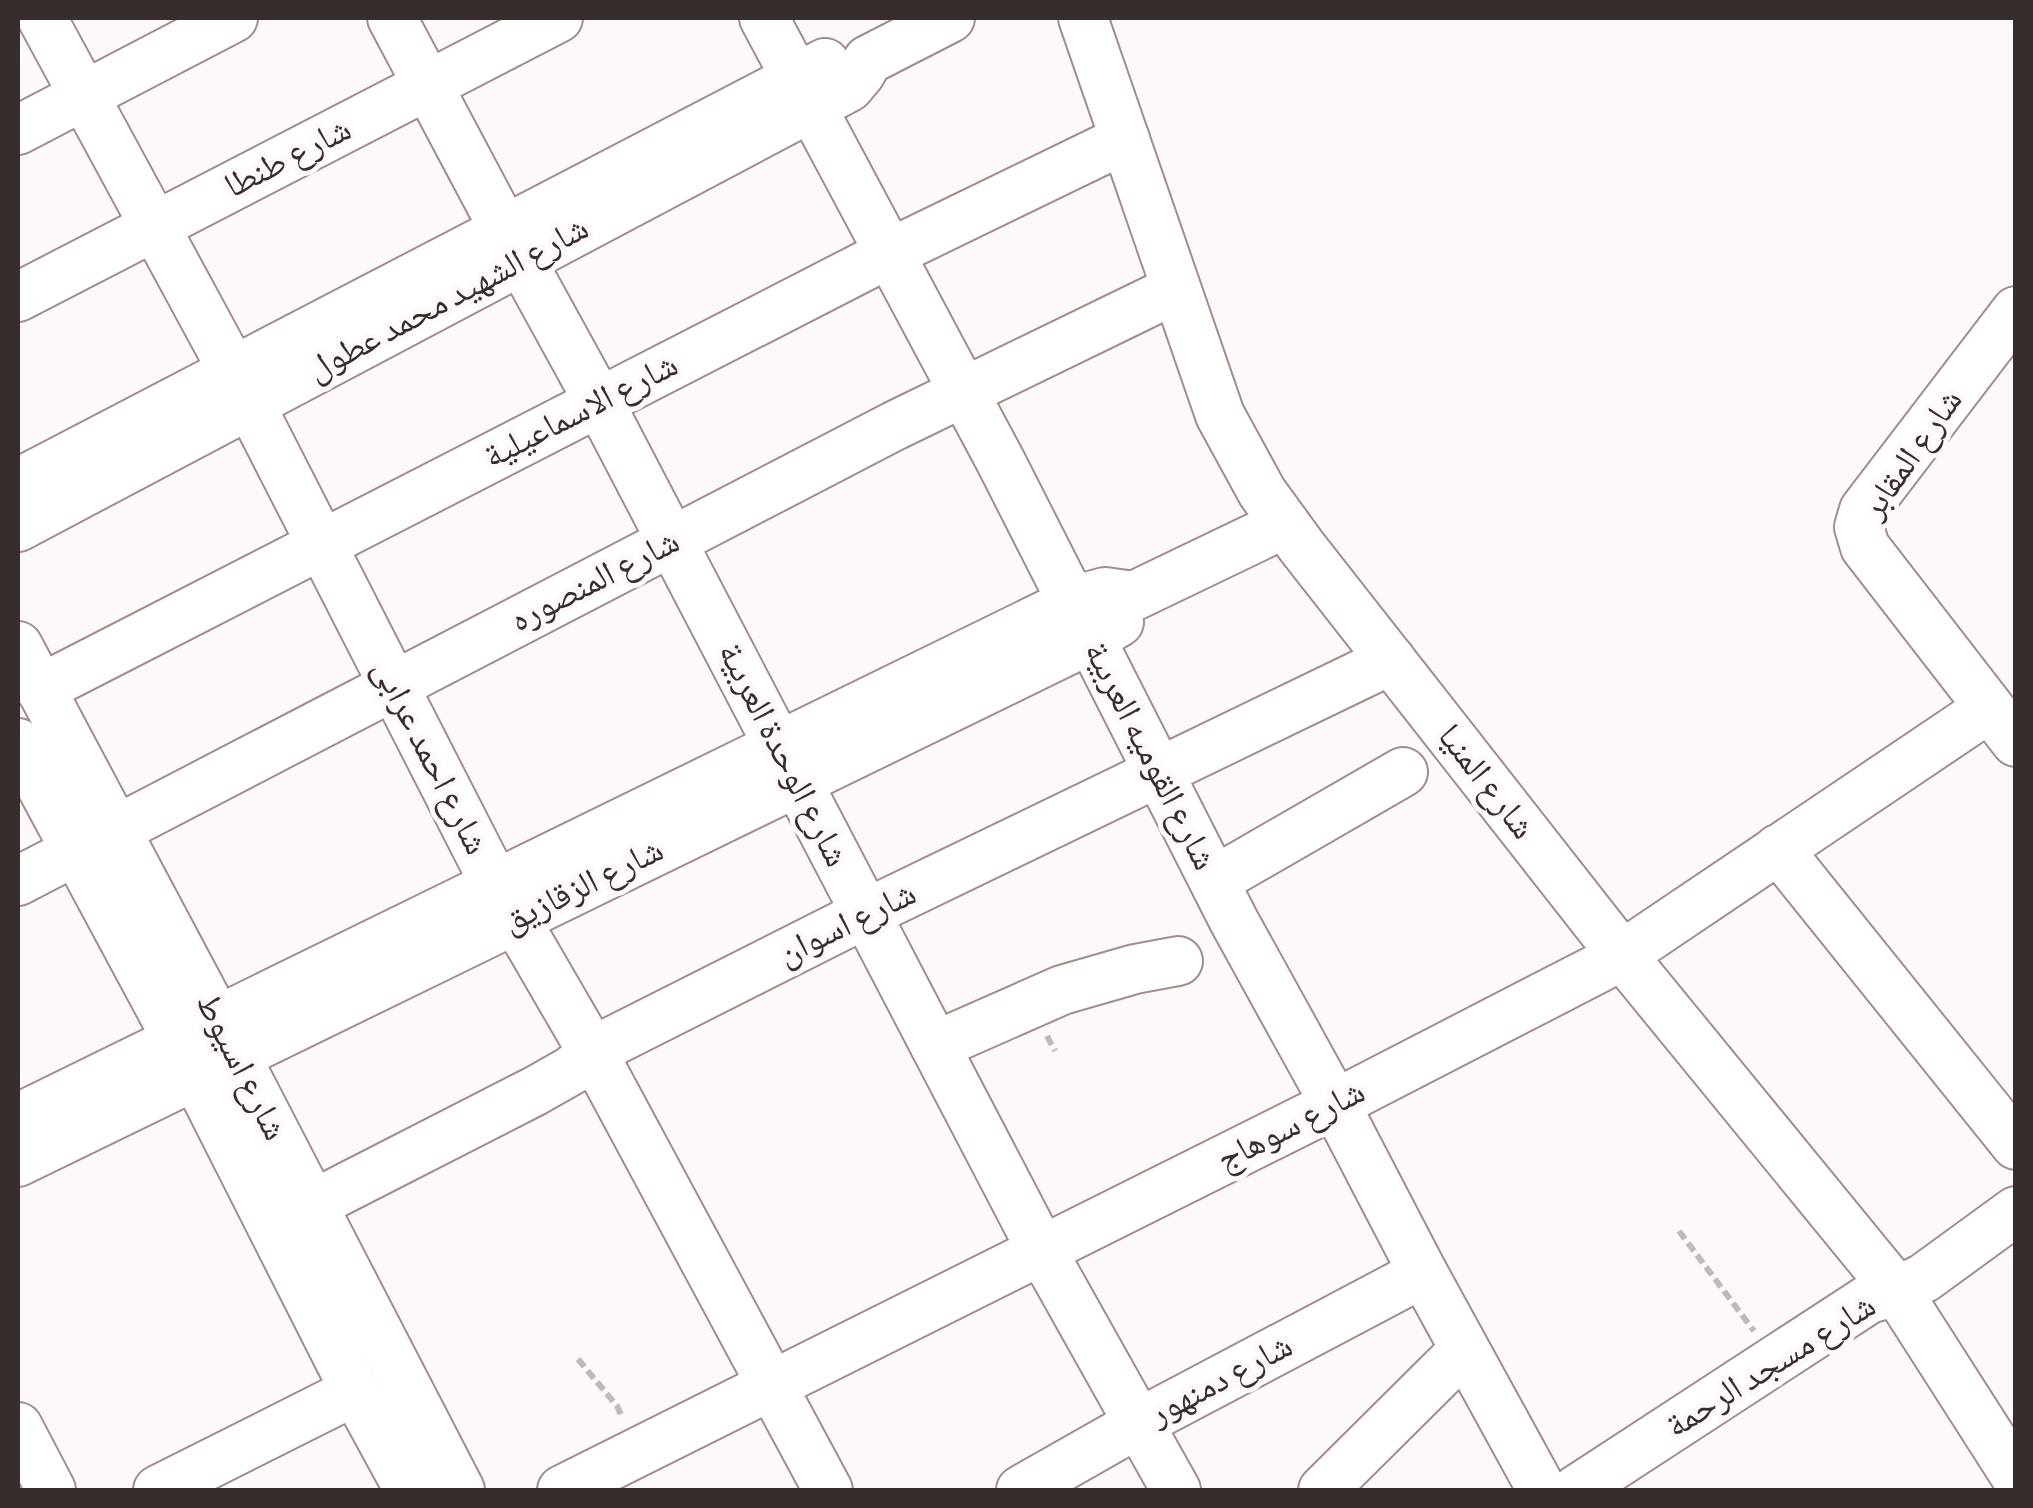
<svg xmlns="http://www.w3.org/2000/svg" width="2033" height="1508" font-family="'Alegreya Sans','Noto Naskh Arabic',sans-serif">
  <rect width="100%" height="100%" fill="#fef9f9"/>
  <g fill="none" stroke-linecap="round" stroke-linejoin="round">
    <defs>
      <g id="minor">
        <polyline points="42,18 233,371 495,884 593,1053 828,1490"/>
        <polyline points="392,18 504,229 599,402 1042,1251 1176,1490"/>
        <polyline points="764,18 1001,462 1234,921 1335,1104 1423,1273 1542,1490"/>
        <polyline points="1083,18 1220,415 1262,492 1302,547 1622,955 1897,1291 2016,1477"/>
        <polyline points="18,130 233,18"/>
        <polyline points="18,297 558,18"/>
        <polyline points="2016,311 1864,510 1859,527 1865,547 2016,742"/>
        <polyline points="18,483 825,63"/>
        <polyline points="18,527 834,95 849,87 860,74 868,60 950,18"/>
        <polyline points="18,646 217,1020 460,1490"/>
        <polyline points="40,689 890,253 1125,139"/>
        <polyline points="18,743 177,1039 355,1391 409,1490"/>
        <polyline points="1778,849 2016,1145"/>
        <polyline points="18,881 894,426 1176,289"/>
        <polyline points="1214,881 1403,772"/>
        <polyline points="935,1046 1062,990 1135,969 1178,961"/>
        <polyline points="18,1118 1079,599 1105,592 1134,596 1284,524"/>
        <polyline points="18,1162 1091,639 1119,622"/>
        <polyline points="312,1205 535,1091 572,1070 593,1053 615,1040 865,914 1391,660"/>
        <polyline points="18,1427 51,1490"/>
        <polyline points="158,1490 355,1391"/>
        <polyline points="562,1490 1335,1104 1597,969 1622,955 1989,708"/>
        <polyline points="1021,1490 1139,1423 1423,1273"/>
        <polyline points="1323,1490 1464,1350"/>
        <polyline points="1576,1490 1869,1299 1897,1291 1924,1278 2016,1211"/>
      </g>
    </defs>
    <use href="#minor" stroke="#a38c8d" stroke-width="52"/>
    <g stroke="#bfb9b9" stroke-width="6" stroke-dasharray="10 5" stroke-linecap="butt">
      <polyline points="1047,1036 1055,1051"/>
      <polyline points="1679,1231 1754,1331"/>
      <polyline points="578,1359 617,1406 622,1417"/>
    </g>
    <use href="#minor" stroke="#fff" stroke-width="48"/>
  </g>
  <g text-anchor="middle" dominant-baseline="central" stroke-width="10" stroke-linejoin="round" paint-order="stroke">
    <g font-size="35" fill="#372d2d" stroke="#fef9f9">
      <text transform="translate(288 158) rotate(-27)">شارع طنطا</text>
      <text transform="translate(448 299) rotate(-28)">شارع الشهيد محمد عطول</text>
      <text transform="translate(581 411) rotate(-27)">شارع الاسماعيلية</text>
      <text transform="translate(1912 454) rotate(-55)">شارع المقابر</text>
      <text transform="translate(595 581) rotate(-27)">شارع المنصوره</text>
      <text transform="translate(783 755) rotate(63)">شارع الوحدة العربية</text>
      <text transform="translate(1150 756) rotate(63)">شارع القوميه العربية</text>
      <text transform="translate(430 757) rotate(63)">شارع احمد عرابى</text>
      <text transform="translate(1486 782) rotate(52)">شارع المنيا</text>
      <text transform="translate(583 886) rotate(-26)">شارع الزقازيق</text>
      <text transform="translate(847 924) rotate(-26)">شارع اسوان</text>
      <text transform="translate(241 1067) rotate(63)">شارع اسيوط</text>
      <text transform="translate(1291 1126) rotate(-27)">شارع سوهاج</text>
      <text transform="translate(1771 1366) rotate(-32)">شارع مسجد الرحمة</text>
      <text transform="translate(1221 1380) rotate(-28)">شارع دمنهور</text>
    </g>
  </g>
  <rect width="2033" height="1508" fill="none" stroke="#372d2d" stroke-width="40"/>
</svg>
